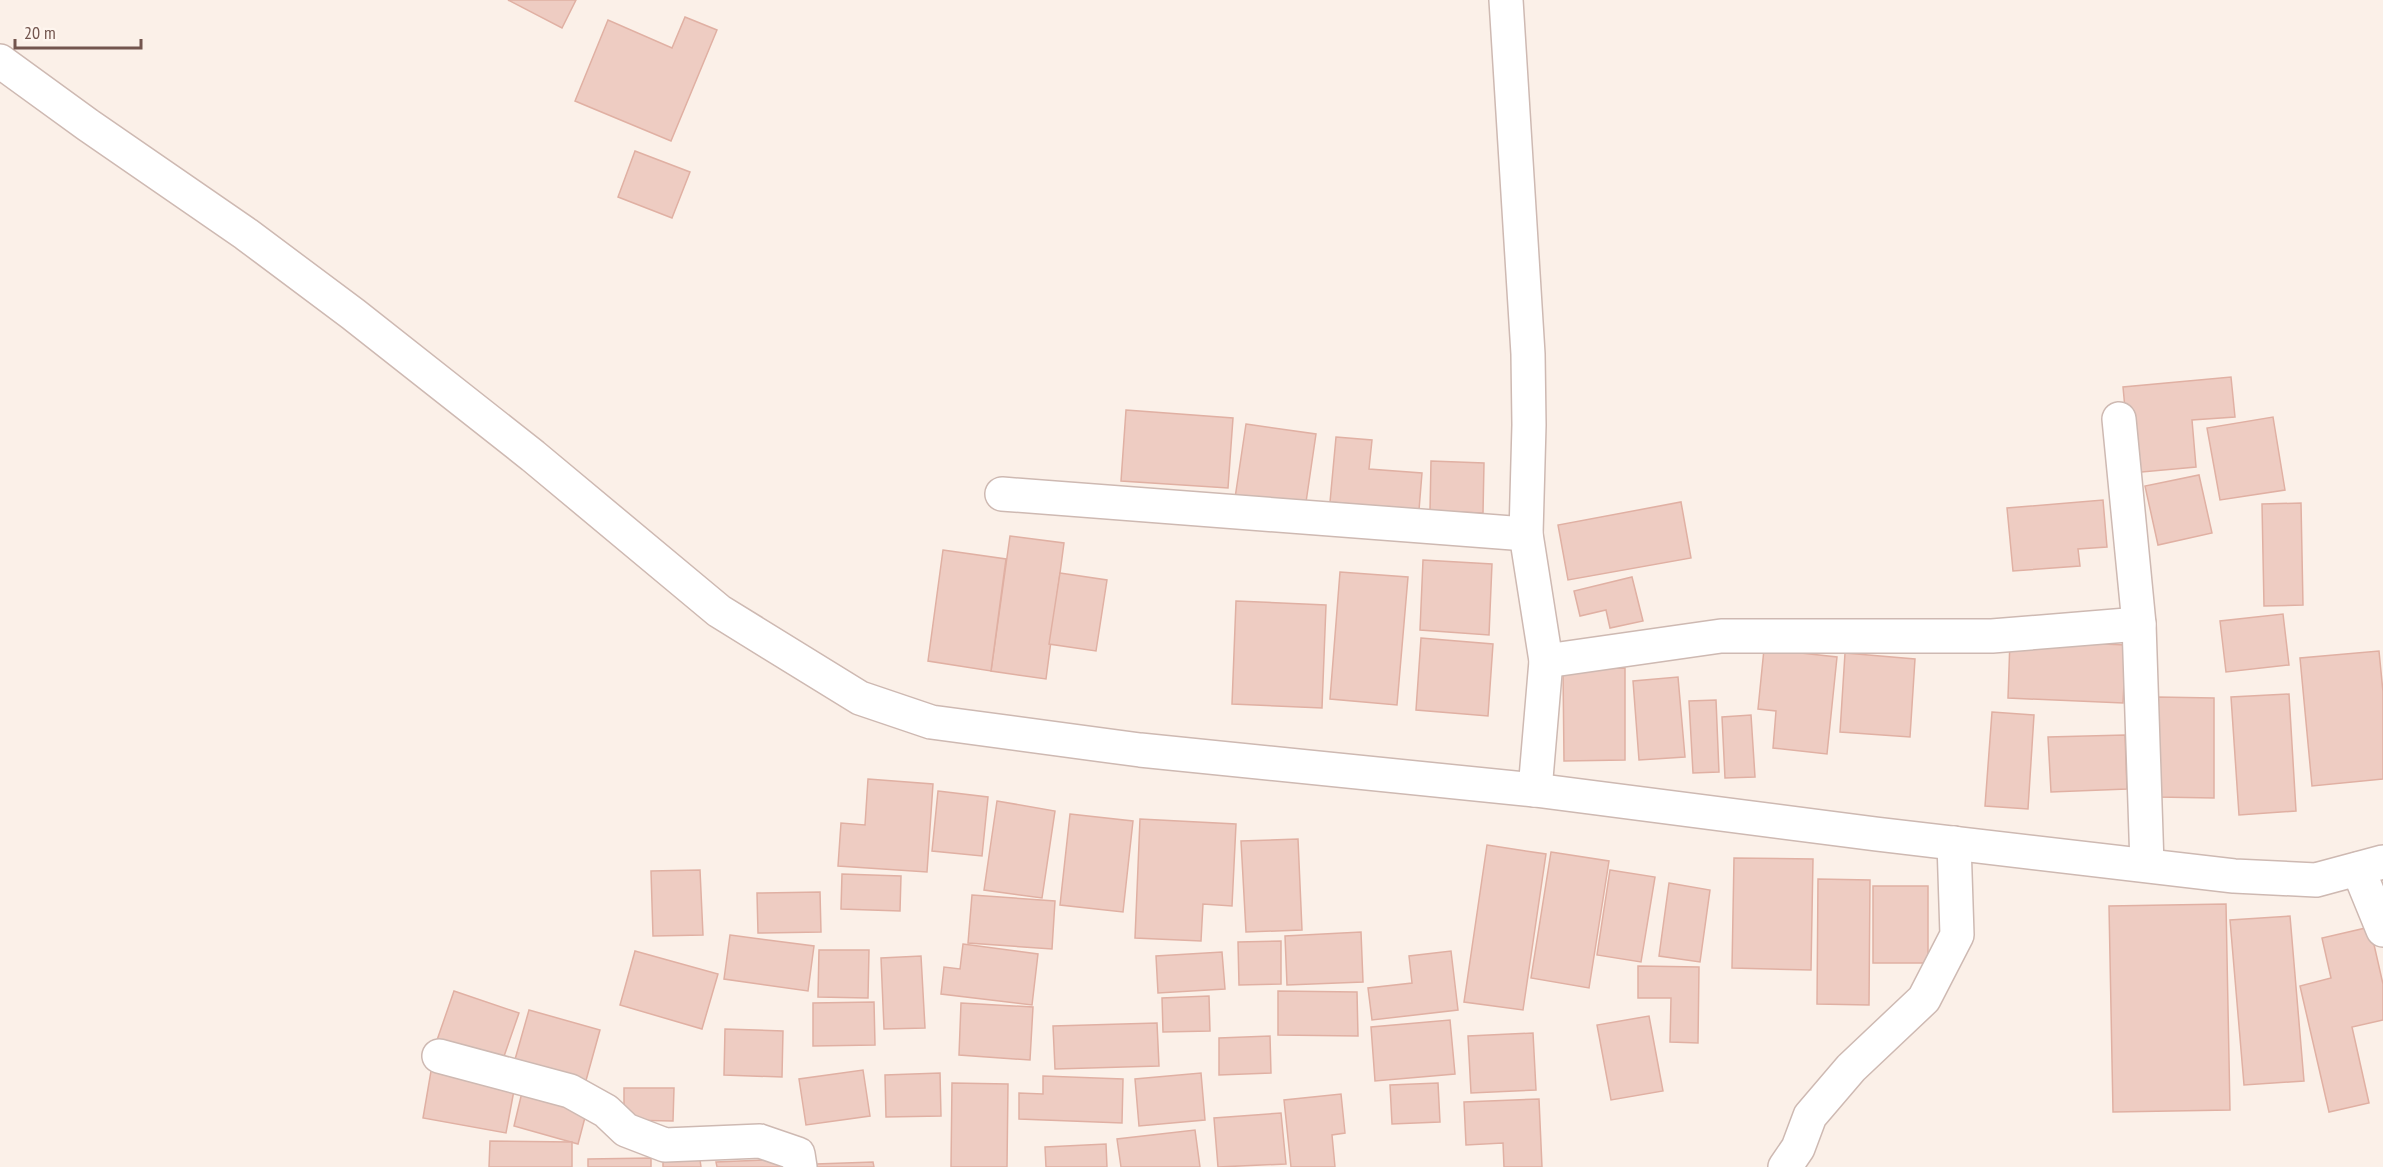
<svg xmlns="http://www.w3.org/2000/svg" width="2383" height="1167" font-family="'PT Sans Narrow',sans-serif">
  <rect width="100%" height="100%" fill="#fbf0e8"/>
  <g fill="#eeccc2" stroke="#e0b0a3" stroke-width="1.5">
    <polygon points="508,0 576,0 562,28"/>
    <polygon points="685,17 717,30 671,141 575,101 608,20 672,48"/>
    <polygon points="635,151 690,172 672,218 618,197"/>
    <polygon points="2231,377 2235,417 2192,420 2196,467 2131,473 2123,387"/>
    <polygon points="1126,410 1233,418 1228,488 1121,481"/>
    <polygon points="2273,417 2285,490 2220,500 2207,428"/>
    <polygon points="1246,424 1316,434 1305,509 1235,498"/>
    <polygon points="1336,437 1372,440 1369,469 1422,473 1419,510 1330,502"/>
    <polygon points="1431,461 1484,463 1483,513 1430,511"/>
    <polygon points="2199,475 2212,533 2158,545 2145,486"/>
    <polygon points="2103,500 2107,547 2078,549 2080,566 2013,571 2007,508"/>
    <polygon points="1681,502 1691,558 1568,580 1558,525"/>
    <polygon points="2301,503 2303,605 2264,606 2262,504"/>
    <polygon points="1010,536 1064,543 1046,679 991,671"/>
    <polygon points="943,550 1006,559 991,671 928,661"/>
    <polygon points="1423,560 1492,564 1489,635 1420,630"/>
    <polygon points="1340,572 1408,577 1397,705 1330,699"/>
    <polygon points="1060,573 1107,580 1096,651 1049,644"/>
    <polygon points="1632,577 1643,621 1610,628 1606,610 1580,616 1574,591"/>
    <polygon points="1236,601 1326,605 1322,708 1232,704"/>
    <polygon points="2283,614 2289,665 2226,672 2220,621"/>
    <polygon points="1421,638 1493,644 1488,716 1416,710"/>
    <polygon points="2010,640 2126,645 2123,703 2008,698"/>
    <polygon points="1764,649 1837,657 1827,754 1773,748 1776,711 1758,709"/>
    <polygon points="2379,651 2383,692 2383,779 2312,786 2300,658"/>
    <polygon points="1845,653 1915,659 1910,737 1840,732"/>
    <polygon points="1625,668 1625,760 1564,761 1563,669"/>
    <polygon points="1678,677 1685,757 1639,760 1633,681"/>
    <polygon points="2289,694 2296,811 2239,815 2231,697"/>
    <polygon points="2157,697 2214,698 2214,798 2157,797"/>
    <polygon points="1716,700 1719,772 1693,773 1689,701"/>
    <polygon points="1992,712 2034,715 2028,809 1985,806"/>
    <polygon points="1751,715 1755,777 1725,778 1722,717"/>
    <polygon points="2125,735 2127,789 2051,792 2048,737"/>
    <polygon points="868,779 933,784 927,872 838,866 841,823 865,825"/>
    <polygon points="938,791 988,797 982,856 932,851"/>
    <polygon points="997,801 1055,811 1042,898 984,890"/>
    <polygon points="1070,814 1133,821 1123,912 1060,905"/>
    <polygon points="1140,819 1236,824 1232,906 1203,904 1201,941 1135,938"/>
    <polygon points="1298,839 1302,930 1246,932 1241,841"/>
    <polygon points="1487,845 1546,854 1523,1010 1464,1002"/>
    <polygon points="1551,852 1609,861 1589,988 1531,978"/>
    <polygon points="1734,858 1813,859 1811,970 1732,968"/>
    <polygon points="700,870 703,935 653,936 651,871"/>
    <polygon points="1610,870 1655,877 1641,962 1597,955"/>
    <polygon points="842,874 901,876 900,911 841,909"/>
    <polygon points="1818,879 1870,880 1869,1005 1817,1004"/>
    <polygon points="1669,883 1710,890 1700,962 1659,956"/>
    <rect x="1873" y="886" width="55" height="77"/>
    <polygon points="820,892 821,932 758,933 757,893"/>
    <polygon points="972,895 1055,901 1052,949 968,943"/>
    <polygon points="2226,904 2230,1110 2113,1112 2109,906"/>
    <polygon points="2290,916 2304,1081 2244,1085 2230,920"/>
    <polygon points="2370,927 2383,984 2383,1020 2352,1027 2369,1103 2329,1112 2300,986 2331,978 2322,938"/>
    <polygon points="1361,932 1363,982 1287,985 1285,936"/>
    <polygon points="730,935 814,946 808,991 724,979"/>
    <polygon points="1281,941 1281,984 1239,985 1238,942"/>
    <polygon points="963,944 1038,954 1032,1005 941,994 944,967 960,969"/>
    <polygon points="819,950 869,950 868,998 818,997"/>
    <polygon points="635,951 718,974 702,1029 620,1005"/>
    <polygon points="1451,951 1458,1010 1372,1020 1368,988 1412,983 1409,956"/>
    <polygon points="1222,952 1225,989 1158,993 1156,956"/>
    <polygon points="921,956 925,1028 884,1029 881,958"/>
    <polygon points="1638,966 1699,967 1698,1043 1670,1042 1671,998 1638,998"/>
    <polygon points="454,991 519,1013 501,1065 436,1043"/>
    <polygon points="1278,991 1357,992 1358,1036 1278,1035"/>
    <polygon points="1209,996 1210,1031 1163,1032 1162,998"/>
    <polygon points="874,1002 875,1045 813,1046 813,1003"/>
    <polygon points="961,1003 1033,1007 1030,1060 959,1055"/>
    <polygon points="529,1010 600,1030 585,1084 514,1063"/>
    <polygon points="1649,1016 1663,1091 1611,1100 1597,1025"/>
    <polygon points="1450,1020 1455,1074 1375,1081 1371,1027"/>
    <polygon points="1157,1023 1159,1066 1055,1069 1053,1026"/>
    <polygon points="725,1029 783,1031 782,1077 724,1075"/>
    <polygon points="1533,1033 1536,1090 1471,1093 1468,1036"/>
    <polygon points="1270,1036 1271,1073 1219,1075 1219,1038"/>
    <polygon points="863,1070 870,1116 806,1125 799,1079"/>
    <polygon points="431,1071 515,1085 506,1133 423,1118"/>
    <polygon points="940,1073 941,1116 886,1117 885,1075"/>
    <polygon points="1201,1073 1205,1120 1139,1126 1135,1079"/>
    <polygon points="1043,1076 1123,1079 1122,1123 1019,1119 1019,1093 1043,1094"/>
    <polygon points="952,1083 1008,1084 1007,1167 951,1167"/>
    <polygon points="1438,1083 1440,1122 1392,1124 1390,1085"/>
    <polygon points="523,1088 588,1106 578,1144 514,1126"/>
    <polygon points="624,1088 674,1088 673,1121 624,1120"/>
    <polygon points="1341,1094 1345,1133 1332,1135 1335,1167 1291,1167 1284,1100"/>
    <polygon points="1539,1099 1542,1167 1504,1167 1503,1143 1466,1145 1464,1102"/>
    <polygon points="1281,1113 1286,1164 1218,1167 1214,1118"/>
    <polygon points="1195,1130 1200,1167 1121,1167 1117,1139"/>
    <polygon points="490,1141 572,1142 572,1167 489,1167"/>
    <polygon points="1106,1144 1107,1167 1046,1167 1045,1147"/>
    <polygon points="651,1158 651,1167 588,1167 588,1159"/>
    <polygon points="792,1159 792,1167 717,1167 716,1162"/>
    <polygon points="663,1160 700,1160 701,1167 663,1167"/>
    <polygon points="873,1162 874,1167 816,1167 816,1164"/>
  </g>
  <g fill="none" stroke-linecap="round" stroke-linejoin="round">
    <defs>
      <g id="street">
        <polyline points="1506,0 1528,354 1529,425 1526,534 1546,661 1535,790"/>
        <polyline points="0,61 88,125 246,234 353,314 533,456 719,611 860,698 931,722 1140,750 1535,790 1876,834 2234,876 2316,880 2383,862"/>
        <polyline points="2119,419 2139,624 2147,865"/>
        <polyline points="1002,494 1526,534"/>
        <polyline points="1546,661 1721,636 1992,636 2139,624"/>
        <polyline points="2358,869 2383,930"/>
        <polyline points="439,1056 570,1091 606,1111 626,1130 665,1145 760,1141 798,1154 800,1167"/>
        <polyline points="1785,1167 1798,1148 1810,1116 1851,1068 1924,999 1957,935 1954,843"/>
      </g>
    </defs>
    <use href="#street" stroke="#ceb9b2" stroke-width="36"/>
    <use href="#street" stroke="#fff" stroke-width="33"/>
  </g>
  <path d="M15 39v9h126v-9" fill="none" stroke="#73554e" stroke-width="3"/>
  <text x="24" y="39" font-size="18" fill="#73554e" stroke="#fef5ee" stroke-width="4.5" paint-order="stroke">20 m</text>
</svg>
